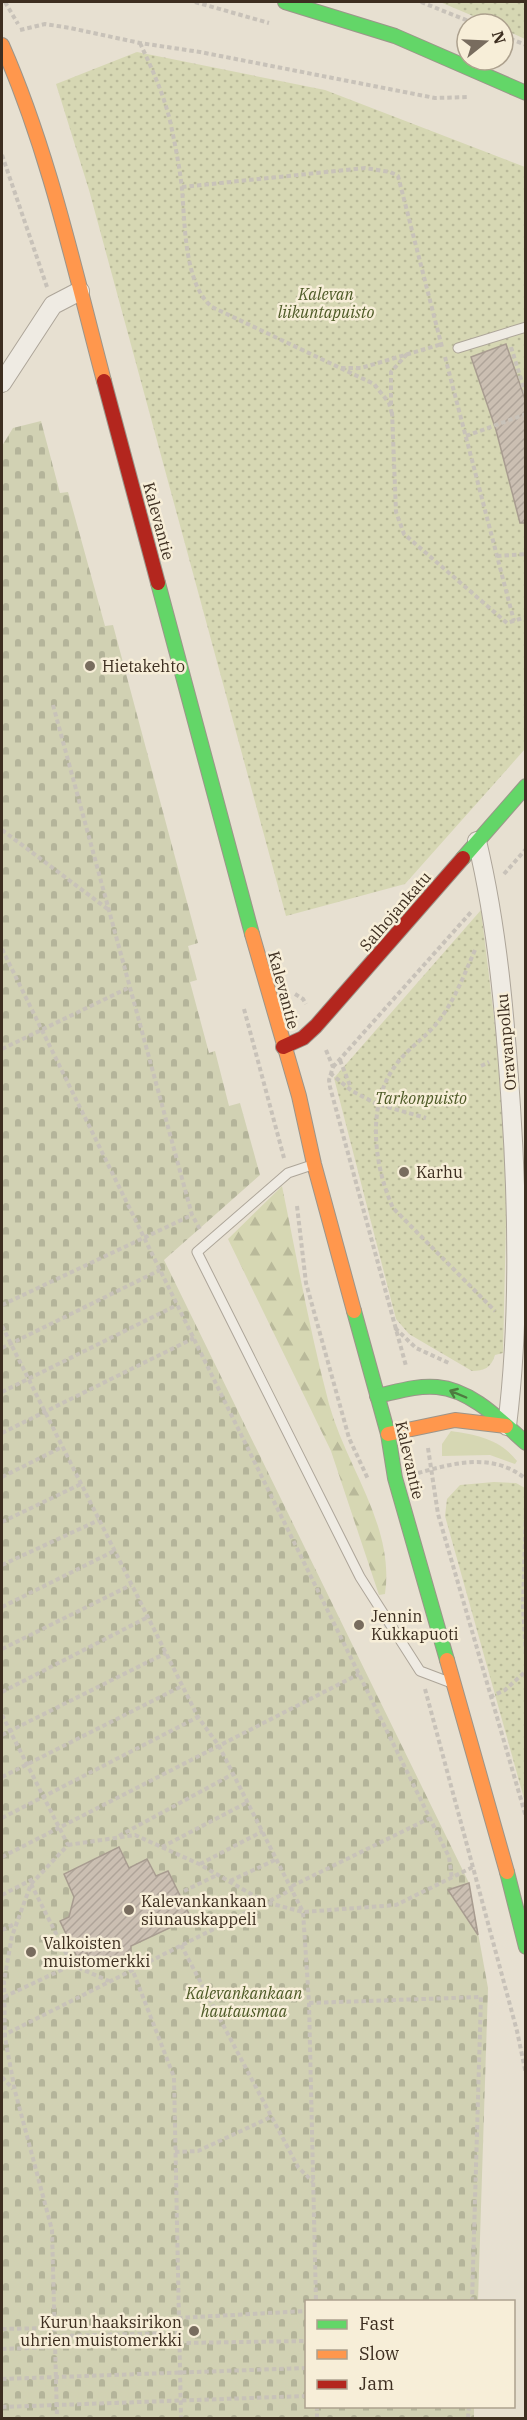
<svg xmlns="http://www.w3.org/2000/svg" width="527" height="2420" font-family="'IBM Plex Serif',serif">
  <defs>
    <pattern id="forest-firs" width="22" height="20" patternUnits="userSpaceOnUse" patternTransform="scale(1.5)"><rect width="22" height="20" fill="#d6d7b3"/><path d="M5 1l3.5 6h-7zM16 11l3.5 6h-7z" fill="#b9b99a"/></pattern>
    <pattern id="cemetery-stones" width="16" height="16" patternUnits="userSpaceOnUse" patternTransform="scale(1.5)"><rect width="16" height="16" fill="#d1d1b3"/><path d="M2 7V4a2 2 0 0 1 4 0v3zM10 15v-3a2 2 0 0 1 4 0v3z" fill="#b4b49a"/></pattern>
    <pattern id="park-dots" width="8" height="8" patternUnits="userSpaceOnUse" patternTransform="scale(1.5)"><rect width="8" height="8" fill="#d6d7b3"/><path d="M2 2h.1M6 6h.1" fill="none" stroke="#b9b99a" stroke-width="1.8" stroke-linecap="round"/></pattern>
    <pattern id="building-hatch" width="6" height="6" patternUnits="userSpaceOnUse" patternTransform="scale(1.5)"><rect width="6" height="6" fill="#cbbfb2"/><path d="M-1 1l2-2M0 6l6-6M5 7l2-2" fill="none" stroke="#afa499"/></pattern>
  </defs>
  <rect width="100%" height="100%" fill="#e7e0d1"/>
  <path fill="#d6d7b3" d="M451,1431C477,1435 500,1439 517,1461L515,1464L490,1455L442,1456V1444Z"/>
  <path fill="url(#forest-firs)" d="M282,1186C297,1259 310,1332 329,1404C346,1467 395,1526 385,1594L379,1595L331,1451L228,1239Z"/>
  <polygon fill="url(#cemetery-stones)" points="41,421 60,493 68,492 105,626 113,625 198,943 188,946 197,980 190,982 209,1053 215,1051 229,1106 240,1103 260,1175 164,1260 469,1883 488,1988 478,2301 306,2302 306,2406 474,2407 474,2418 2,2418 2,446 13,428"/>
  <g fill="url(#park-dots)">
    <polygon points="440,2 525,2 525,39 503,29 503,24 492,24"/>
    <polygon points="137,52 325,90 525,167 525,749 405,884 286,916 89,190 56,84"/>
    <path d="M481,910L496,1034L507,1177L503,1353L495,1355C491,1368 484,1371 472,1371L409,1334L396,1319L334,1078Z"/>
    <polygon points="494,1482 516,1483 525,1488 525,1802 445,1516 447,1499 460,1485"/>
  </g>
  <g fill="url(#building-hatch)" stroke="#a89c90" stroke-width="1.5">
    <polygon points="506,344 525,399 525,523 520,523 496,430 471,357"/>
    <polygon points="119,1847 129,1868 147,1859 156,1876 168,1871 191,1918 131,1946 131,1955 126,1961 110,1957 92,1965 87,1953 77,1957 60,1921 69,1917 74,1897 64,1874"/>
    <polygon points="469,1883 478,1935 448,1890"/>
  </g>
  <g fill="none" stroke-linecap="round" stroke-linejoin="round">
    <defs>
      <g id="lane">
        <polyline points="458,348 526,327"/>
        <polyline points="312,1165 288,1173 197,1252 360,1577 420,1671 449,1682"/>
      </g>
      <g id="street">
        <polyline points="2,383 53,305 80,291"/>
        <path d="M477,841C498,929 505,1017 511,1107C518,1213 520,1321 507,1426"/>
      </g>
      <g id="fast">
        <polyline points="285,2 395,36 526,93"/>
        <polyline points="158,583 252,934"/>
        <polyline points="463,858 526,786"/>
        <polyline points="354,1311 388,1434 395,1478 447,1660"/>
        <path d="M377,1396C396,1392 417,1385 437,1387C472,1390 501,1421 526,1443"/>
        <polyline points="507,1872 526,1947"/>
      </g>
      <g id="slow">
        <path d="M2,45C49,152 74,268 104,381"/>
        <polyline points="252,934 299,1096 314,1164 354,1311"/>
        <polyline points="388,1434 455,1420 506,1426"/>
        <polyline points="447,1660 507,1872"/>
      </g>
      <g id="jam">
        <polyline points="104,381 158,583"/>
        <polyline points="283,1047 303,1038 316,1026 463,858"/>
      </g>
    </defs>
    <use href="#lane" stroke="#ada599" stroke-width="11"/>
    <use href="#street" stroke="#ada599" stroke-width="20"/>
    <use href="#fast" stroke="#9c958a" stroke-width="16"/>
    <use href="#slow" stroke="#9c958a" stroke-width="16"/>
    <use href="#jam" stroke="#9c958a" stroke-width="16"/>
    <g stroke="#c8c2b9" stroke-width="4" stroke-dasharray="4.5 3" stroke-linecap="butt">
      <polyline points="5,2 18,24"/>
      <polyline points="195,2 269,23"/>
      <polyline points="421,2 476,24"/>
      <polyline points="20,30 45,24 70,28 140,43 200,52 435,98 469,97"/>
      <polyline points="503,36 526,45"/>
      <path d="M140,43C153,71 166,99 172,130C176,149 180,170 182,189C185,223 184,284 212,307L374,384L389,403L392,414"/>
      <polyline points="2,155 47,287"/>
      <polyline points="182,187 365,168 390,172 398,176 442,347"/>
      <polyline points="511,347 526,395"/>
      <polyline points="445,357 514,621"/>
      <polyline points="341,368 361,368 442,344"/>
      <polyline points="391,405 391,372 407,354"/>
      <polyline points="392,412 396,512 404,534 507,623 526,617"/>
      <polyline points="466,436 526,414"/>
      <polyline points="497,556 526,554"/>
      <polyline points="53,705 192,1215 201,1231"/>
      <polyline points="2,830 109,910"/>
      <polyline points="504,874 526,849"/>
      <polyline points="2,949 449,1857 452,1879"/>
      <path d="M475,950C464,975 454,1002 437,1023C424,1039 406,1050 395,1066C366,1106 374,1166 393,1208L495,1311"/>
      <polyline points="295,994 303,999 306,1004"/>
      <polyline points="244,1009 284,1158"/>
      <polyline points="2,1049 130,987"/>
      <polyline points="326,1050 333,1067 329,1080 330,1087 406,1366"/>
      <polyline points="340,1060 351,1088"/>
      <polyline points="481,1066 489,1062"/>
      <polyline points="333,1067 472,911"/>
      <polyline points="330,1073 352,1091 377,1104 426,1118"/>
      <polyline points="297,1206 306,1283 349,1438 368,1479"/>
      <polyline points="2,1305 192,1215"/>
      <polyline points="2,1326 198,1717 219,1746 303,1912 309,2003 316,2302"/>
      <polyline points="395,1328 416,1348 451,1364"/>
      <polyline points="2,1348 160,1270"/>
      <polyline points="2,1392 177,1305"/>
      <polyline points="2,1433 194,1338"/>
      <polyline points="428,1448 438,1514 526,1817"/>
      <path d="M418,1473C454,1463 493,1452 526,1479"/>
      <polyline points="2,1477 62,1447"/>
      <polyline points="526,1507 523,1607 526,1657"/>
      <polyline points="2,1522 81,1484"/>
      <polyline points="2,1565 99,1520"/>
      <polyline points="2,1607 114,1551"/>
      <polyline points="2,1649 131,1585"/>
      <polyline points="425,1689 517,2031 526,2074"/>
      <polyline points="2,1692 148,1617"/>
      <polyline points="490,1697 505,1690 526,1671"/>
      <polyline points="2,1715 68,1845 31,1884 12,1936 4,1981 5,2038 15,2091 52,2230 57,2418"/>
      <polyline points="2,1735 166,1653"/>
      <polyline points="2,1777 182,1686"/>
      <polyline points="2,1818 198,1717"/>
      <polyline points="119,1836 233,1774"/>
      <polyline points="68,1845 135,1835 199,1864 265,1902 303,1912 396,1905 473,1867"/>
      <polyline points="162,1847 248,1802"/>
      <polyline points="2,1857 359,1674"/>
      <polyline points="200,1864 263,1831"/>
      <polyline points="230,1881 277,1859"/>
      <polyline points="31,1884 72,1965 109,1981"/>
      <polyline points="292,1886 430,1818"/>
      <polyline points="184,1891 217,1875"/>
      <polyline points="2,1895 33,1879"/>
      <polyline points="2,1930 17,1923"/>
      <polyline points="181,1945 298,2167 313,2182"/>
      <polyline points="131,1966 174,2077 181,2418"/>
      <polyline points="4,1997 72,1965"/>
      <polyline points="309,2003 481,1997 472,2302"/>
      <polyline points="2,2036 293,1889"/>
      <polyline points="2,2077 13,2089"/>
      <polyline points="175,2152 198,2151 271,2117"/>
      <polyline points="178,2318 306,2311"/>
      <polyline points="2,2329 54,2328"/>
      <polyline points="55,2336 178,2333"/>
      <polyline points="179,2343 306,2341"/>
      <polyline points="2,2349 55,2347"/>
      <polyline points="2,2379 306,2368"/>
      <polyline points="317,2406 317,2418"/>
      <polyline points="2,2407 306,2396"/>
      <polyline points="468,2418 469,2406"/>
    </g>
    <use href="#lane" stroke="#efebe3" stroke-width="9"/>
    <use href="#street" stroke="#efebe3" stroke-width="18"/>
    <use href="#fast" stroke="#63d668" stroke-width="14"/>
    <use href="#slow" stroke="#ff974d" stroke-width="14"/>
    <use href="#jam" stroke="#b3261e" stroke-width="14"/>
  </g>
  <defs><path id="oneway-shaft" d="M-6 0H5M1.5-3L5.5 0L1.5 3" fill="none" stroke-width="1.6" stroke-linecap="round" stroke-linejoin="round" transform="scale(1.5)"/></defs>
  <use stroke="#4e7a40" href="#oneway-shaft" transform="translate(458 1394) rotate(-157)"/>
  <g fill="#786c5e" stroke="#f7eed8" stroke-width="2">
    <circle cx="90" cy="666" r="6"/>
    <circle cx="404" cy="1172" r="6"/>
    <circle cx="359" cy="1625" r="6"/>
    <circle cx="129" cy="1910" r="6"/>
    <circle cx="31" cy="1952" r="6"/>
    <circle cx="194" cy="2331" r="6"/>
  </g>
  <g text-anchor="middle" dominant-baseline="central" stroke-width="5" stroke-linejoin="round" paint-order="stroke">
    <g font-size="16" font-style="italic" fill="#4d5a26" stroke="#f7eed8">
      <text x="326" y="294">Kalevan<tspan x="326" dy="18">liikuntapuisto</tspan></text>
      <text x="421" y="1098">Tarkonpuisto</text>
      <text x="244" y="1993">Kalevankankaan<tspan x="244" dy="18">hautausmaa</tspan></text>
    </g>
    <g font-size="16" fill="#3d2e20" stroke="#f7eed8">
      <text transform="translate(159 521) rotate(75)">Kalevantie</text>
      <text transform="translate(395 911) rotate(-49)">Salhojankatu</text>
      <text transform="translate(284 990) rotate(75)">Kalevantie</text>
      <text transform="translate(506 1042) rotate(-95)">Oravanpolku</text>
      <text transform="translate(410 1460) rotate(77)">Kalevantie</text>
    </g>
    <g font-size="16" fill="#3d2e20" stroke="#f7eed8" text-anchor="start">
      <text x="102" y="666">Hietakehto</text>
      <text x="416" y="1172">Karhu</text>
      <text x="371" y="1616">Jennin<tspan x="371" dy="18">Kukkapuoti</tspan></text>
      <text x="141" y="1901">Kalevankankaan<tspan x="141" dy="18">siunauskappeli</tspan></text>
      <text x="43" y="1943">Valkoisten<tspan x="43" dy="18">muistomerkki</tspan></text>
      <text x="182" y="2322" text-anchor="end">Kurun haaksirikon<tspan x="182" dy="18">uhrien muistomerkki</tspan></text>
    </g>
  </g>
  <rect width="527" height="2420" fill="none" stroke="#3d2e20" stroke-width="6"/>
  <rect x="305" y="2300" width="210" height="108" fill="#f7eed8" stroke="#ada18e" stroke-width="1.5"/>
  <rect x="317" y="2320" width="30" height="9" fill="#63d668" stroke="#ada18e" stroke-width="1.5"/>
  <text x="359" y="2330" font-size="18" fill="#3d2e20">Fast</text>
  <rect x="317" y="2350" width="30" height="9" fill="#ff974d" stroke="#ada18e" stroke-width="1.5"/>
  <text x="359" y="2360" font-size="18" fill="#3d2e20">Slow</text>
  <rect x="317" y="2380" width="30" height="9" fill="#b3261e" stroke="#ada18e" stroke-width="1.5"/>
  <text x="359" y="2390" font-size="18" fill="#3d2e20">Jam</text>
  <g transform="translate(485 42) rotate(72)"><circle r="28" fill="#f7eed8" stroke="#ada18e" stroke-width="1.5"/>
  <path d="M0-4.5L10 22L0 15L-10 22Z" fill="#786c5e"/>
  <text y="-9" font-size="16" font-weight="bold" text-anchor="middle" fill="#3d2e20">N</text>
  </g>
</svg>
